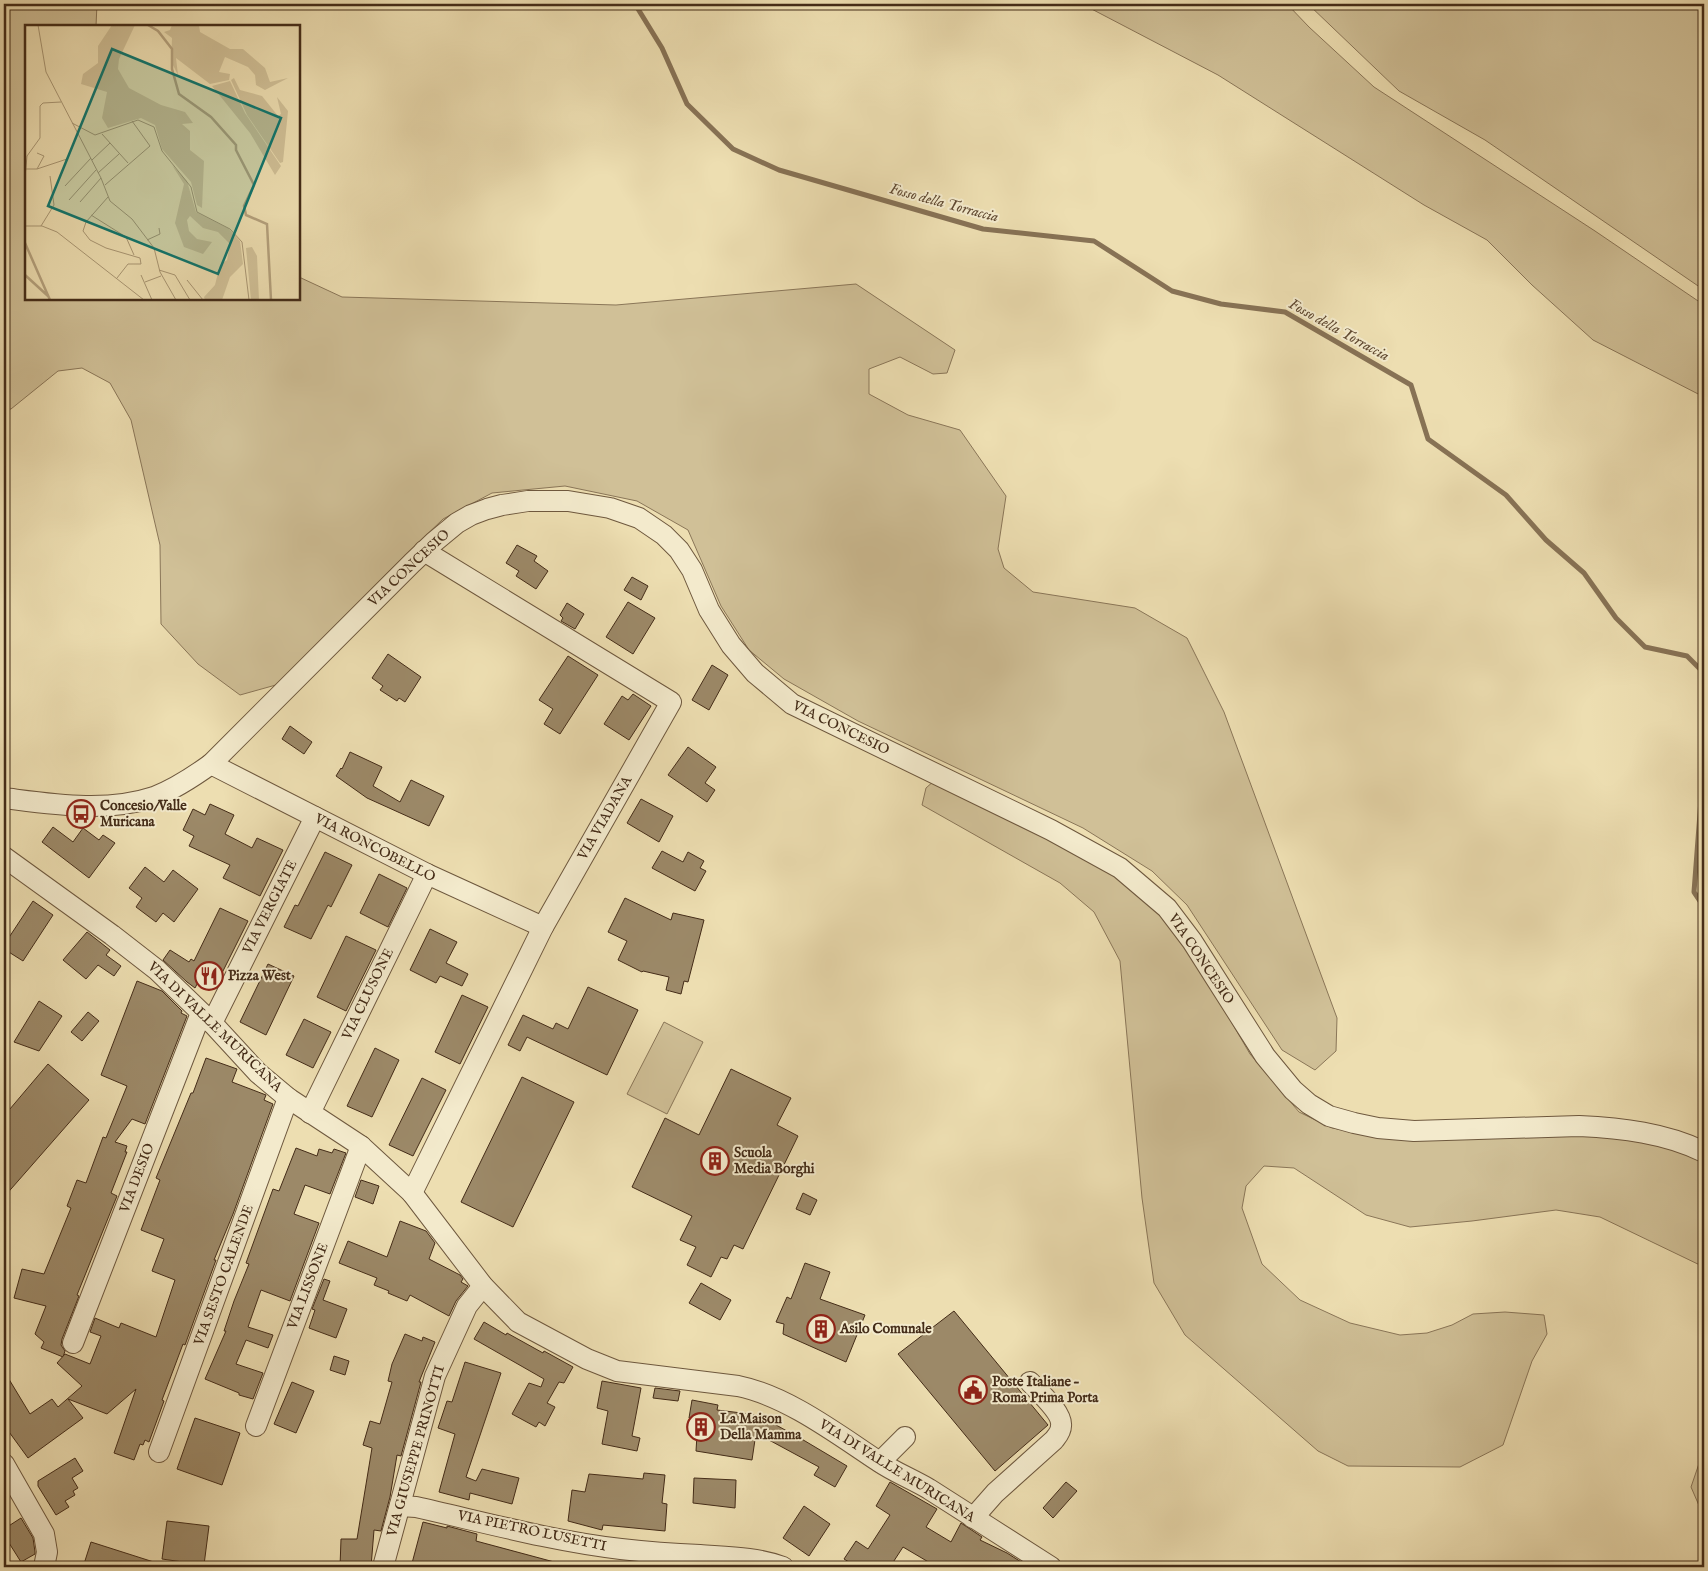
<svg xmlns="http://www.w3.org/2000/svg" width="1708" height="1571" font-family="'IM FELL English',serif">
  <rect width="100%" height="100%" fill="#eddeb1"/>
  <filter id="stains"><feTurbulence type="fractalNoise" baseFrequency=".004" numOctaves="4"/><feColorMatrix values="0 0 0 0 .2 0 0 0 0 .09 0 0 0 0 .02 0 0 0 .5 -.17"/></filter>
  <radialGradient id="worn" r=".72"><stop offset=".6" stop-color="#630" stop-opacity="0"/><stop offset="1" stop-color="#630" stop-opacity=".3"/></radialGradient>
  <g fill="#d0c097" stroke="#8a7658">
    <polygon points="4,4 97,4 96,26 26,26 26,299 299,299 299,277 342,297 616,305 856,284 955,350 947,373 933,374 900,357 869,369 869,394 908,415 960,430 1006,496 998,549 1004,568 1033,592 1135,608 1187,638 1224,712 1337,1018 1336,1051 1315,1070 1282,1050 1187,905 1152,871 1083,828 858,721 784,679 749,650 721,606 688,530 637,501 565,486 492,493 443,519 386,574 283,683 240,695 198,664 161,624 160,545 131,420 110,383 82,368 58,371 11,409 4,410"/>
    <polygon points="1082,4 1287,4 1309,27 1374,87 1595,231 1704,305 1704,397 1593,340 1532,285 1487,240 1424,205 1218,75"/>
    <polygon points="1308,4 1704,4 1704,290 1485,140 1399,91"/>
    <polygon points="935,780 1110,869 1167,920 1203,973 1250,1054 1299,1112 1332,1128 1397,1138 1577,1135 1629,1138 1682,1149 1704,1161 1704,1267 1600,1217 1556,1210 1472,1221 1410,1227 1366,1215 1294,1168 1264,1166 1246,1186 1242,1208 1262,1264 1300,1300 1350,1323 1400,1335 1427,1333 1452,1325 1473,1314 1505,1312 1544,1315 1547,1334 1532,1361 1503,1445 1460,1467 1348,1466 1318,1451 1185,1335 1154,1283 1142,1198 1120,961 1094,912 1060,883 922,805 926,788"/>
    <polygon points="664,1022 703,1042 667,1114 627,1094"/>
    <polygon points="1704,1449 1704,1517 1691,1487"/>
  </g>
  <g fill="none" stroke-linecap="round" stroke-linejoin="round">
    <g stroke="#877255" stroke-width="5">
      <polyline points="635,4 662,48 687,104 733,149 779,170 983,229 1094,241 1172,291 1221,304 1285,312 1411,385 1428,439 1506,495 1546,540 1584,573 1616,618 1645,647 1687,656 1704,673"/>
      <polyline points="1704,783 1701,800 1694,892 1704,907"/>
    </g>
  </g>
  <g fill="#9c8968" stroke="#442c18">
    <polygon points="517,545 537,556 534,561 548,571 536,589 516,576 519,571 506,563"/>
    <polygon points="632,577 648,586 641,600 624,590"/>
    <polygon points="628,602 655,618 633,654 606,637"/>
    <polygon points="567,603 584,614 575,629 561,621 563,618 560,615"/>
    <polygon points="388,654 421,677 405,702 399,698 397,701 380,690 383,686 372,678"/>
    <polygon points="568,656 598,675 560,734 544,724 553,709 539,700"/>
    <polygon points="712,665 728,675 709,710 692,700"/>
    <polygon points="633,694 651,706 629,740 604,724 622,696 628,700"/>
    <polygon points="290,726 312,742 304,754 282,739"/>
    <polygon points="688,747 716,767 705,783 715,790 707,802 668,775"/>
    <polygon points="350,752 382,767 373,786 400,802 411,780 444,796 429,826 367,798 336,776 341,768 342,769"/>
    <polygon points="641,799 673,816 659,842 627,823"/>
    <polygon points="210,804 234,815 225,834 252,848 257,838 283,850 260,896 223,878 230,865 189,846 194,836 183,830 193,809 205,815"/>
    <polygon points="53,827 73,842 83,828 99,840 103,835 115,843 89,878 42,842"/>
    <polygon points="662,851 683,862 688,852 704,861 700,868 706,871 695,891 652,868"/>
    <polygon points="325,852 352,865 331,907 328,905 311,939 284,927 295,905 298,906"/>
    <polygon points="145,867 164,882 173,870 198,889 174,922 163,913 156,922 136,907 142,898 129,888"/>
    <polygon points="379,874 407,888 388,927 360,913"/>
    <polygon points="625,898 671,920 673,913 704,920 688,982 684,981 681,994 666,990 669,977 643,971 642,972 618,960 627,941 608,932"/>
    <polygon points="33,901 53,915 23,961 4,949 4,945"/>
    <polygon points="220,908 248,921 222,973 206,965 205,969 195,988 187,982 163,960 170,950 189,962 191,959 194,961"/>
    <polygon points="430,929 457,942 446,963 468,974 462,986 440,976 436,983 410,970"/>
    <polygon points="87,932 110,950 106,955 121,966 114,976 98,965 86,979 63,960"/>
    <polygon points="346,936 376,950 346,1011 317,997"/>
    <polygon points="268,964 294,976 266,1035 240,1022"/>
    <polygon points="137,981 162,991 182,1011 181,1013 187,1016 145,1124 132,1119 115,1142 127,1146 125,1152 127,1152 111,1193 117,1196 77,1295 79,1296 62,1339 61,1345 65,1351 63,1357 41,1348 44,1342 35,1334 46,1306 14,1298 22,1269 44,1274 71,1208 67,1206 77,1180 86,1183 103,1137 106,1138 127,1086 101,1075"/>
    <polygon points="588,987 638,1010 607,1075 527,1037 520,1051 508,1045 523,1015 553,1029 556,1023 568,1029"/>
    <polygon points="462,995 488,1007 460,1064 435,1052"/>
    <polygon points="39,1001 62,1016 39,1051 14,1042"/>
    <polygon points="88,1012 99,1021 82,1041 71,1032"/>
    <polygon points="304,1019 331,1032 313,1068 286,1055"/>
    <polygon points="375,1048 399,1060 372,1117 347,1106"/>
    <polygon points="206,1058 237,1069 232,1082 266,1095 264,1100 273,1104 233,1214 214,1260 216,1260 185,1345 183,1344 162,1400 164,1401 149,1442 145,1440 143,1445 140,1444 134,1460 114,1453 136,1389 107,1414 68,1399 83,1418 28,1458 4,1425 4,1371 30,1414 52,1399 58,1407 82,1386 57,1363 65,1354 90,1364 101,1336 90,1332 95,1318 119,1328 121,1323 156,1337 175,1280 152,1271 164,1239 141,1230 160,1180 156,1178 191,1093 193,1093"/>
    <polygon points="48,1064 89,1100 4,1197 4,1116"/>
    <polygon points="731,1069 791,1098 777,1125 798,1136 743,1249 734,1245 727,1259 721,1257 711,1277 687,1265 696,1247 680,1240 692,1216 632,1187 665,1118 699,1135"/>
    <polygon points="522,1077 574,1102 513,1227 461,1202"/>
    <polygon points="422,1078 446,1090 413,1156 389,1145"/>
    <polygon points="296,1148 317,1156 319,1149 332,1153 334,1149 346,1153 330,1194 305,1185 294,1214 319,1223 290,1301 261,1290 248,1327 273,1335 268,1348 246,1340 236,1364 263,1373 253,1399 239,1395 239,1393 205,1379 226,1331 224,1331 234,1301 249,1264 246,1263 273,1189 279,1191"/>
    <polygon points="361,1180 379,1186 373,1204 355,1197"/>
    <polygon points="803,1193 817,1200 810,1215 796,1209"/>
    <polygon points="400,1221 426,1231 435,1243 429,1259 460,1275 463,1279 461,1282 468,1286 456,1301 449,1316 410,1295 407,1301 388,1293 389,1291 374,1285 377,1278 339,1263 348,1241 387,1257"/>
    <polygon points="805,1263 830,1272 820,1299 865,1315 846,1362 783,1334 784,1324 776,1322 787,1297 791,1299"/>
    <polygon points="324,1279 330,1281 323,1300 347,1309 336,1338 309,1328 315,1310 312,1309"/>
    <polygon points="701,1283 731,1300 720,1320 689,1303"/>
    <polygon points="954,1311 1048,1425 995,1471 898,1354"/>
    <polygon points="484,1322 506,1335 507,1333 543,1353 544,1351 573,1367 564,1383 559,1382 547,1403 555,1407 545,1426 539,1422 536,1427 512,1414 529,1383 541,1387 544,1379 474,1339"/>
    <polygon points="405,1334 422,1341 423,1337 435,1342 419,1382 421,1382 401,1456 397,1455 390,1497 381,1531 374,1530 371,1567 340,1567 341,1539 357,1539 372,1448 363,1445 370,1421 380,1424 392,1382 388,1381 392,1364"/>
    <polygon points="334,1356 349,1361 345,1375 330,1370"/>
    <polygon points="465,1362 501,1373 466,1477 476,1481 482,1469 519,1478 512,1504 470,1493 469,1500 439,1492 455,1434 438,1428 447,1401 452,1402"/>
    <polygon points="602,1381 641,1388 632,1436 640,1438 637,1451 602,1444 608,1411 597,1408"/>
    <polygon points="292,1382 314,1391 296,1433 274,1424"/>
    <polygon points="655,1388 680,1391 678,1401 653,1398"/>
    <polygon points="692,1400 718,1405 717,1410 758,1415 805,1441 847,1466 835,1487 814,1475 819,1467 756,1433 752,1460 696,1451 698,1419 689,1418"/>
    <polygon points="195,1418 240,1433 222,1485 177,1469"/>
    <polygon points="75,1458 83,1471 72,1478 78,1488 73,1491 75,1495 65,1501 69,1507 56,1515 38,1486 38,1481"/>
    <polygon points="644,1473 665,1475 662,1503 667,1504 665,1531 603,1525 602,1530 568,1521 572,1490 585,1492 589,1474 643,1479"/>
    <polygon points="694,1478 736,1480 735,1508 693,1503"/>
    <polygon points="890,1482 937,1509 926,1527 951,1542 961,1523 982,1537 980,1540 1007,1553 1029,1567 937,1567 903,1547 890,1567 857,1567 844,1559 856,1541 868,1549 890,1515 876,1506"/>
    <polygon points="1066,1482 1077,1491 1053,1518 1043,1508"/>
    <polygon points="804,1506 830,1524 809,1556 783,1538"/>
    <polygon points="21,1518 33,1538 35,1552 35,1554 21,1562 4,1535 4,1529"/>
    <polygon points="167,1521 209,1526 204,1565 162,1559"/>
    <polygon points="423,1522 447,1528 447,1526 477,1534 476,1541 558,1563 557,1567 411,1567"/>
    <polygon points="91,1542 160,1564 160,1567 83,1567"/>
  </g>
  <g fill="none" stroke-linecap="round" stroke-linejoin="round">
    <defs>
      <g id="minor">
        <polyline points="211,764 427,874 543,927"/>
        <path d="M4,798C52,804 106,813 154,797C175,789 193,777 211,764L412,563L434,542L457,523L471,515L487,509L502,505L528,501H568L610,508L639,518L664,535L679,550L692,570L709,610L731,645L755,673L792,704L1051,830L1120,868L1167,908L1192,941L1265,1056L1293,1090L1309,1104L1329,1116L1354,1123L1378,1128L1414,1131L1579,1126C1621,1128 1666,1133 1704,1152"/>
        <path d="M4,857L112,935L157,970L212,1023L258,1073L288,1098L361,1146L412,1193L483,1286L518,1322L587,1359L617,1371L738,1386C787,1396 837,1434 878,1461C894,1472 912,1479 929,1489C970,1515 1010,1541 1051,1567"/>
        <polyline points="212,1023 315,817"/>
        <polyline points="310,1113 427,874"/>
        <polyline points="412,1193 543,927 671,702 424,551"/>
        <polyline points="73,1343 201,1013"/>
        <polyline points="256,1426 361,1146"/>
        <polyline points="159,1452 288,1098"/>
        <polyline points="880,1462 905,1437"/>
        <polyline points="4,1464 44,1534 47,1552 44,1567"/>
        <path d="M400,1506L416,1507C483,1522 552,1541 621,1549C647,1552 674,1554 700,1555C728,1557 756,1557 783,1567"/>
        <path d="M973,1518L995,1493L1054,1440C1057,1436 1061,1432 1061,1426C1063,1413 1039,1392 1030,1382"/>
        <polyline points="383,1567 435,1376 467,1306 483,1286"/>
      </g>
    </defs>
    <use href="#minor" stroke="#6e583e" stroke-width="22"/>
    <use href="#minor" stroke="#f3eacc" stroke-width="20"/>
  </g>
  <defs>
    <symbol id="bus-ring" viewBox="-11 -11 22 22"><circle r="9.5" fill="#f3eacc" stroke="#8f2418" stroke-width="1.5"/><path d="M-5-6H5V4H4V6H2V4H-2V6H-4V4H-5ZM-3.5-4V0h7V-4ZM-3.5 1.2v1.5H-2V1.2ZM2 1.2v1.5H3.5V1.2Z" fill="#8f2418"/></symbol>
    <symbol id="restaurant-ring" viewBox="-11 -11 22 22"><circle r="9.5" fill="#f3eacc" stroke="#8f2418" stroke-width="1.5"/><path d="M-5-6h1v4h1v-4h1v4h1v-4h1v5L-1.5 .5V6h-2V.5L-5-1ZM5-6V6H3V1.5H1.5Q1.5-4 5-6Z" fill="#8f2418"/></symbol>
    <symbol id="building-ring" viewBox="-11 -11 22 22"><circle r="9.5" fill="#f3eacc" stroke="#8f2418" stroke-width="1.5"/><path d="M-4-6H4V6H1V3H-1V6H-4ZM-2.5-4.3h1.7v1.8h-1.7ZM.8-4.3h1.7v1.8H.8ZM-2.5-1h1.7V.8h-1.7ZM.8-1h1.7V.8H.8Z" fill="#8f2418"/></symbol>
    <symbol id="civic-ring" viewBox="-11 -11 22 22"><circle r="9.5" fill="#f3eacc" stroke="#8f2418" stroke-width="1.5"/><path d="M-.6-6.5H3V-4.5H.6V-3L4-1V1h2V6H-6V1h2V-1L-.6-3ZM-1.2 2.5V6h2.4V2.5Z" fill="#8f2418"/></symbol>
  </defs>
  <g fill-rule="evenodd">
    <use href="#bus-ring" x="65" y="798" width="32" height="32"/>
    <use href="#restaurant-ring" x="193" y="960" width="32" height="32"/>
    <use href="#building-ring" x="699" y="1145" width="32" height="32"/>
    <use href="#building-ring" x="805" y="1313" width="32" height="32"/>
    <use href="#civic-ring" x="957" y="1374" width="32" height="32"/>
    <use href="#building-ring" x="685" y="1411" width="32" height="32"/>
  </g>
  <g text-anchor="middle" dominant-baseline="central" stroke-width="4" stroke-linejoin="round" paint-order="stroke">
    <g font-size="14" fill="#442c18" stroke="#f3eacc">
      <text transform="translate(409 568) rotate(-43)">VIA CONCESIO</text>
      <text transform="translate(841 728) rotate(26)">VIA CONCESIO</text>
      <text transform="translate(605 818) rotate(-60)">VIA VIADANA</text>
      <text transform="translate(375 848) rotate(27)">VIA RONCOBELLO</text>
      <text transform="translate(270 907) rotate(-63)">VIA VERGIATE</text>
      <text transform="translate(1201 959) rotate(56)">VIA CONCESIO</text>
      <text transform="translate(368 994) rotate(-64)">VIA CLUSONE</text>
      <text transform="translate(215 1027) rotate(44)">VIA DI VALLE MURICANA</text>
      <text transform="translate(137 1178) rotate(-69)">VIA DESIO</text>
      <text transform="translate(224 1275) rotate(-70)">VIA SESTO CALENDE</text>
      <text transform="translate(308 1286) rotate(-69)">VIA LISSONE</text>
      <text transform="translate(416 1451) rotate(-74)">VIA GIUSEPPE PRINOTTI</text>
      <text transform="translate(897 1471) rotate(32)">VIA DI VALLE MURICANA</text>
      <text transform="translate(532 1531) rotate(12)">VIA PIETRO LUSETTI</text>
    </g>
    <g font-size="14" font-weight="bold" fill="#442c18" stroke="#f3eacc" text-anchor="start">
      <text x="100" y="806">Concesio/Valle<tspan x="100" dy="16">Muricana</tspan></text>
      <text x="228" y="976">Pizza West</text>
      <text x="734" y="1153">Scuola<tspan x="734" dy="16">Media Borghi</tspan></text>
      <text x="840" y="1329">Asilo Comunale</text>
      <text x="992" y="1382">Poste Italiane –<tspan x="992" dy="16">Roma Prima Porta</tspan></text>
      <text x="720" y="1419">La Maison<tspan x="720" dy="16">Della Mamma</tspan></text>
    </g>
    <g font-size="15" font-style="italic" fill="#604931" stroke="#f3eacc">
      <text transform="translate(944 203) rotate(15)">Fosso della Torraccia</text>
      <text transform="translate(1339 330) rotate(29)">Fosso della Torraccia</text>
    </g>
  </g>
  <g transform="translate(25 25)">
    <rect width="275" height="275" fill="#eddeb1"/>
    <path d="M87,0H110L94,34L93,44L104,63L136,80L160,87L168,98L157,99L165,106V125L179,136L177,183L172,180L166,157L137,124L130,100L116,93L83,103L77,93L82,67L56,59L58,49L73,38V21ZM147,0H174L175,7L205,24H218L240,43L245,57L263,53L240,65L231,60L230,50L223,42L200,32L194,47L205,49L204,55L185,59L151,33L153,50L146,36L147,13L139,7L145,5ZM209,53L215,65L237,71L253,91L256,89L252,72L263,86L258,137L255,138L222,90L206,55ZM205,56L220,88L256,141L250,150L225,108L187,61ZM147,140L162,156L171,187L203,203L215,216L218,239L205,252L197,275H180L179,272L190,260L195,240L202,235L205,219L193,207L178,203L165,191L162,195L164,206L172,214L187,217L178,229L159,222L150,198L159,159ZM227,222L232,231L234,275H226L221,223Z" fill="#d0c097"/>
    <path fill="none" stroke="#b4a17d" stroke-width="2.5" d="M123,0L133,6L147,24V44L154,69L186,92L211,120V125L229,160L219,181L221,190L242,199L246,275M0,218L25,275M0,250L23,271"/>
    <path fill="none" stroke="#a99774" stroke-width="1" d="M13,0L21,47L76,153L85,176L107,194L129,223L135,247L151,275M47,98L70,110L113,95L129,102L137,126L166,162L172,187L205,204L217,217L224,275M77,109L103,138M67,135L85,118M1,144H12L19,131L12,128M12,144L42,134M73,148L94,129M0,152L2,131L15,113V81L18,78L36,77M80,160L125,121L107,96M40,161L66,133M83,172L61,197L58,206L65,215L81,223L115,233L116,239H103L92,253M44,175L71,145M55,177L76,153M66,190L101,212L109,230M0,201H17L32,207L119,275M16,201L29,180L25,151M122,215L135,209L134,203M134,245L150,250L165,275M116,250L127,275M162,255L178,275M120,257L136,251"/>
    <path fill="#0f766e" fill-opacity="0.15" stroke="#0f766e" stroke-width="2.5" d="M87,24L256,93L193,249L23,181Z"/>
    <rect width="275" height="275" fill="none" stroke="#442c18" stroke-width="2.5"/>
  </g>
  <rect width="1708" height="1571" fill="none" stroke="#eddeb1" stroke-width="20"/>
  <rect x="5" y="5" width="1698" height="1561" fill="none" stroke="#442c18" stroke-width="2.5"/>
  <rect x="10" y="10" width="1688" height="1551" fill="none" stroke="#442c18"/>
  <rect width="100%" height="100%" filter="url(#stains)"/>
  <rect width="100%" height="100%" fill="url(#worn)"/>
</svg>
